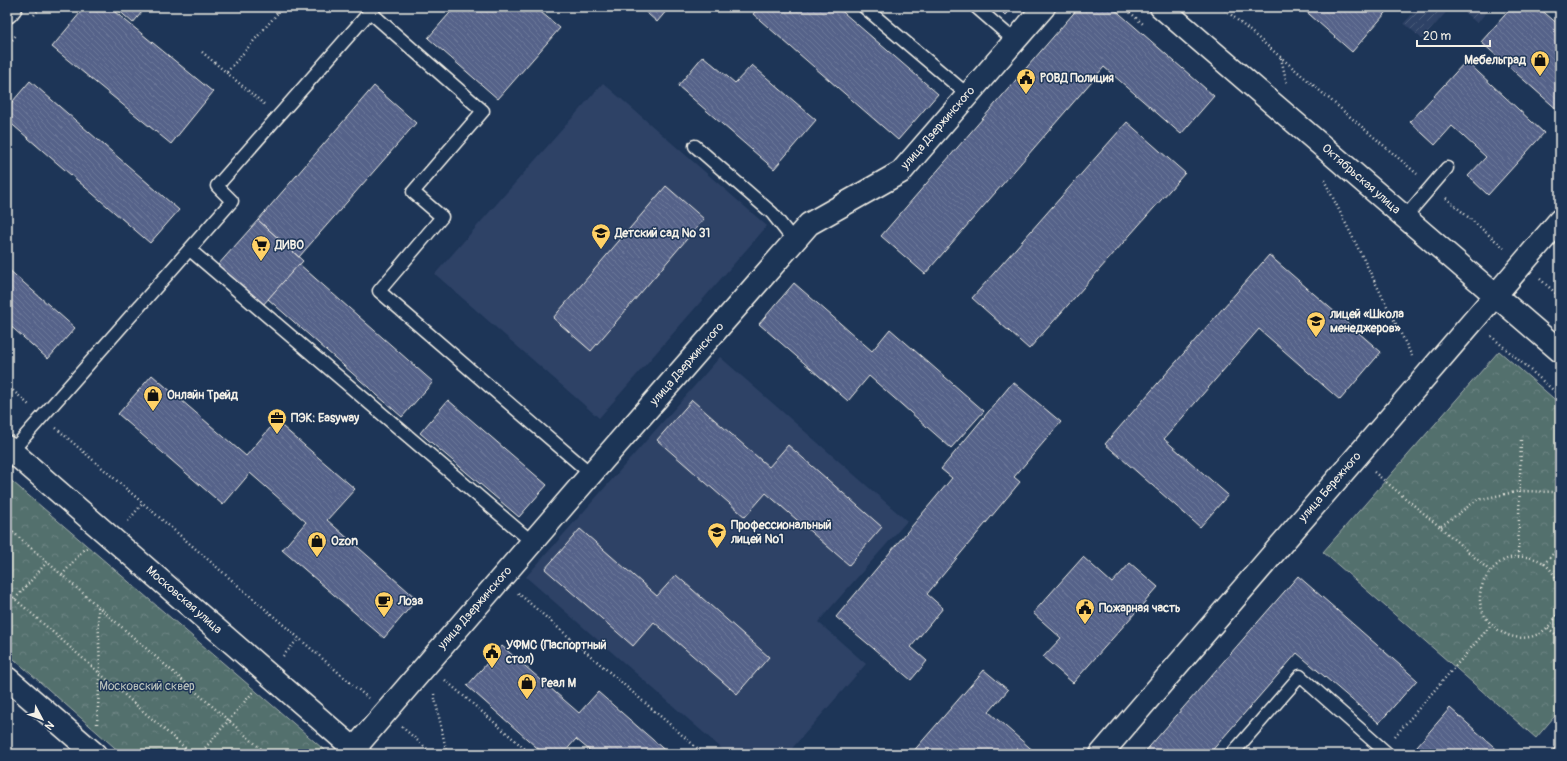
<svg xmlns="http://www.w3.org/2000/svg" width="1567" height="761" font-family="Pangolin,sans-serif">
  <defs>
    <pattern id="industrial-furrows" width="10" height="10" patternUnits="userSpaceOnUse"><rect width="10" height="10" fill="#2e4266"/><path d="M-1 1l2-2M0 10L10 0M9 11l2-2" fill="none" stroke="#4d5e7c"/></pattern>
    <pattern id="park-crowns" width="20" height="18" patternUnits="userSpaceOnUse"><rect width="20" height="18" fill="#536f6d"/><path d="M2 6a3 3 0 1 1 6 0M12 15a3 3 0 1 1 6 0" fill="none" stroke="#6c8482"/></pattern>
    <pattern id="building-back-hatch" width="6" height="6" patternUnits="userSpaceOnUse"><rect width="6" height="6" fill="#546289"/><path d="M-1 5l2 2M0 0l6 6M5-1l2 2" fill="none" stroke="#6d799a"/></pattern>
  </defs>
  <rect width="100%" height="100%" fill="#1d3557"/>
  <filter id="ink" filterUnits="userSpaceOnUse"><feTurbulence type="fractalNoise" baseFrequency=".025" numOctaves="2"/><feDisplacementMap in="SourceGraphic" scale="8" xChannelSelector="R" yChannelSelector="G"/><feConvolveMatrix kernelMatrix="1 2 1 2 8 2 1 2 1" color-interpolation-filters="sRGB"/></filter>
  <g filter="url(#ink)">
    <g fill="#2e4266">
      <polygon points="603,83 767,226 599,418 435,274"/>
      <polygon points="720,357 907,521 818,622 866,664 787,754 728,754 526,577"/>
    </g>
    <g fill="url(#industrial-furrows)">
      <polygon points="1419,7 1451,7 1422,39 1404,23"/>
      <polygon points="1458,7 1491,7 1477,23"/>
    </g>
    <g fill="url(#park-crowns)" stroke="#a4b0aa">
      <polygon points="1499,351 1560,404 1560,710 1536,738 1323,552"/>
      <polygon points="7,477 329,754 122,754 7,653"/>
    </g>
    <g fill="url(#building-back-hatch)" stroke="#f4f1e8">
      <polygon points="85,7 109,7 213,92 171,144 52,47"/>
      <polygon points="115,7 146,7 133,23"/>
      <polygon points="455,7 535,7 560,28 498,99 428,38"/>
      <polygon points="640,7 665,7 668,9 657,22"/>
      <polygon points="759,7 837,7 938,94 898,140 753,14"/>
      <polygon points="997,7 1012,7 1005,15"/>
      <polygon points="1079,7 1112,7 1214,96 1181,134 1104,67 925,274 881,236"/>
      <polygon points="1301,7 1391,7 1352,52"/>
      <polygon points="1512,7 1538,7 1560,26 1560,112 1481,42"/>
      <polygon points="703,56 735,83 752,65 816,120 774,169 678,86"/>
      <polygon points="1466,61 1544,133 1488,195 1468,176 1486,157 1452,126 1435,145 1410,122"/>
      <polygon points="30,81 179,210 150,243 7,120 7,108"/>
      <polygon points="374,86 416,123 299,257 258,220"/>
      <polygon points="1127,122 1185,173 1029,349 972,298"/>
      <polygon points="666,186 704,219 591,351 553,318"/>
      <polygon points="258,220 303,261 261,307 217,266"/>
      <polygon points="1269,255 1381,352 1340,400 1259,329 1164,439 1228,495 1200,527 1105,444"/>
      <polygon points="299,264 433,382 402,417 268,299"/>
      <polygon points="7,268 75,328 48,359 7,323"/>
      <polygon points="794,283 872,351 890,329 984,411 951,448 869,376 848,401 759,324"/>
      <polygon points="152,375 246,456 276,421 355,489 327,520 417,599 384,638 282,550 306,522 250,473 223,505 118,414"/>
      <polygon points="1013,382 1061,422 1014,477 1020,482 927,594 943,608 911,647 927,661 911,680 836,617 952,478 941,469"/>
      <polygon points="448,400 547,485 519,517 420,433"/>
      <polygon points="692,400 769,467 788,445 882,527 849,565 766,493 745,517 657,440"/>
      <polygon points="580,529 657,596 676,575 769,657 737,694 654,622 633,646 545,569"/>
      <polygon points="1083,557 1112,583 1130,563 1158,587 1073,683 1043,657 1061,638 1033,613"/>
      <polygon points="1298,576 1417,680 1379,723 1297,653 1209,754 1143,754"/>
      <polygon points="502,646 579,713 598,692 669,754 594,754 576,739 563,754 544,754 467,686"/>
      <polygon points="984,670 1008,690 989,712 1037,754 911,754"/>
      <polygon points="1450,708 1502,754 1413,754 1411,753"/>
      <polygon points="1560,742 1560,754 1550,754"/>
    </g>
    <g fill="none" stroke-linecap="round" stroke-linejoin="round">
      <defs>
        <g id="lane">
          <polyline points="864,7 968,95"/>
          <polyline points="976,7 1015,41"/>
          <polyline points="370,12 483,111 413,192 442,217 379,291 591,474"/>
          <polyline points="695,146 772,213 794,241"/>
          <polyline points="1405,217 1447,168"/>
          <polyline points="190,250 532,542"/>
          <polyline points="12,451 232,201 217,186 374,7"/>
          <polyline points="1232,754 1300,676 1388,754"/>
        </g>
        <g id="street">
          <polyline points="1161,7 1560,351"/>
          <polyline points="7,12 11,7"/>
          <polyline points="354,749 591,474 809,224 901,172 1044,7"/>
          <polyline points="1101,754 1560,220"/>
        </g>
        <g id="secondary">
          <polyline points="7,447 360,754"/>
          <polyline points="7,678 95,754"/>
        </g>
      </defs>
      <use href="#lane" stroke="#f4f1e8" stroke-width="15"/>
      <use href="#street" stroke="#f4f1e8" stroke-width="25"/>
      <use href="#secondary" stroke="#f4f1e8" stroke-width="25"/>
      <g stroke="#f4f1e8" stroke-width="2.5" stroke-dasharray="1 3" stroke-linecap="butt">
        <polyline points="1124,7 1143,24"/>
        <polyline points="1222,7 1417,174"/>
        <polyline points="34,15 41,7"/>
        <polyline points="7,46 17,34"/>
        <polyline points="202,52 264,104"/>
        <polyline points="1281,58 1287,84"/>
        <polyline points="227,72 283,7"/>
        <polyline points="1324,180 1412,356"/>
        <polyline points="1446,198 1504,248"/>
        <polyline points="1540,279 1560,297"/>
        <polyline points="1491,336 1560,396"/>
        <polyline points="7,385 29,405"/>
        <polyline points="56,428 368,698"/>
        <polyline points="1374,472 1440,527"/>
        <polyline points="128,521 143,503"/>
        <polyline points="7,527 267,754"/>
        <polyline points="1518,557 1521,438"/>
        <polyline points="1544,564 1560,546"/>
        <polyline points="1490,571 1440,527 1477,500 1520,491 1556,492 1560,496"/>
        <polyline points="62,575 84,549 87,548"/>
        <path d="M1560,588C1556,576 1549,565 1538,560C1526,555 1507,555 1497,565C1442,614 1535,676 1560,607"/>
        <polyline points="7,592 192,754"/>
        <polyline points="518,593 704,754"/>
        <polyline points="15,599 47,562"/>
        <polyline points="1548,628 1560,638"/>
        <polyline points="283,656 299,638"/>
        <polyline points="445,680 531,754"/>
        <polyline points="434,694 447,754"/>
        <polyline points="97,724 100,673 98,607"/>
        <polyline points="402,727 433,754"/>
        <polyline points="1395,736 1491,625"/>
        <polyline points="200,754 253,692"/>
      </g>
      <use href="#lane" stroke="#1d3557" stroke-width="12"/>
      <use href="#street" stroke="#1d3557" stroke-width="22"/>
      <use href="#secondary" stroke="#1d3557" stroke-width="22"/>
    </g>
  </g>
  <defs>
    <symbol id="shop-pin" viewBox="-11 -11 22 30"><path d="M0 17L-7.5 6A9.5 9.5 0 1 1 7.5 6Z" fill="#ffd166" stroke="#1d3557"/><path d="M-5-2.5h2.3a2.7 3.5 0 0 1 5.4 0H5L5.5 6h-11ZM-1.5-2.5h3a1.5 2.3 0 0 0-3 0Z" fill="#111"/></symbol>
    <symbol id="civic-pin" viewBox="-11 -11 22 30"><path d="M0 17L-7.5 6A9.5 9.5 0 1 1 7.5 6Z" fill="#ffd166" stroke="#1d3557"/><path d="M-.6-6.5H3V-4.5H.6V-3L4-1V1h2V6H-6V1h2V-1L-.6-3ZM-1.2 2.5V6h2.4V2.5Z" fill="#111"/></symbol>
    <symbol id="school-pin" viewBox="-11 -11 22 30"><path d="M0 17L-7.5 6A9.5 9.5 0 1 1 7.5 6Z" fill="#ffd166" stroke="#1d3557"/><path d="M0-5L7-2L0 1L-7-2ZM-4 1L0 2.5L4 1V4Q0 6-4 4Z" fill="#111"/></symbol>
    <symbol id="supermarket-pin" viewBox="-11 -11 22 30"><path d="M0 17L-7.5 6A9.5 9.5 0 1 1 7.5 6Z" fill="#ffd166" stroke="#1d3557"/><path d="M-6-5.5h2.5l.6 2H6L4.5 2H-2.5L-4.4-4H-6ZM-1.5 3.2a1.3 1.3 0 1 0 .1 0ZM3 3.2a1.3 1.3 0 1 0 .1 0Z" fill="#111"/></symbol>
    <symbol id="office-pin" viewBox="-11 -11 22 30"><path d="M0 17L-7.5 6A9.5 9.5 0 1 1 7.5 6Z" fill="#ffd166" stroke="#1d3557"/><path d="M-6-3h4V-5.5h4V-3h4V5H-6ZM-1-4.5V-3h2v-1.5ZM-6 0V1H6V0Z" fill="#111"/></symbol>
    <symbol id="university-pin" viewBox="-11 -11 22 30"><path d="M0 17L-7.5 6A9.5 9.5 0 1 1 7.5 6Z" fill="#ffd166" stroke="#1d3557"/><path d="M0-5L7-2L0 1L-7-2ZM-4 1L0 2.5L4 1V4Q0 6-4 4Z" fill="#111"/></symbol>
    <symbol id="cafe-pin" viewBox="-11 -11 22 30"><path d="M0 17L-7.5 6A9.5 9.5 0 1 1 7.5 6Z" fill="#ffd166" stroke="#1d3557"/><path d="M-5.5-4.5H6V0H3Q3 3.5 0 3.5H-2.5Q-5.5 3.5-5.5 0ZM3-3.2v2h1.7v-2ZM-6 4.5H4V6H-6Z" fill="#111"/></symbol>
  </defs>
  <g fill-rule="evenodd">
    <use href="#shop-pin" x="1529" y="49" width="22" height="30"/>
    <use href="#civic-pin" x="1015" y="67" width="22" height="30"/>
    <use href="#school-pin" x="590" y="222" width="22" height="30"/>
    <use href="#supermarket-pin" x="250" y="234" width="22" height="30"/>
    <use href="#school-pin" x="1305" y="310" width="22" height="30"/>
    <use href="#shop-pin" x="142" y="384" width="22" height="30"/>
    <use href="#office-pin" x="266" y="407" width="22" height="30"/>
    <use href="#university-pin" x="706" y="521" width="22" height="30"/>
    <use href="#shop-pin" x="306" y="530" width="22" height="30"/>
    <use href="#cafe-pin" x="373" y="590" width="22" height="30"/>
    <use href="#civic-pin" x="1074" y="597" width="22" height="30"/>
    <use href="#civic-pin" x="481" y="641" width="22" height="30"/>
    <use href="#shop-pin" x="516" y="672" width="22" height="30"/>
  </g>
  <g text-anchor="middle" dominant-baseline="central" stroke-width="3" stroke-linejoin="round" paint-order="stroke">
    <g font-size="12" font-weight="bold" fill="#f4f1e8" stroke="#1d3557" text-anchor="start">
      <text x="1526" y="60" text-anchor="end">Мебельград</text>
      <text x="1040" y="78">РОВД Полиция</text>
      <text x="615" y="233">Детский сад № 31</text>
      <text x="275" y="245">ДИВО</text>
      <text x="1330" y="314">лицей «Школа<tspan x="1330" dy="14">менеджеров»</tspan></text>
      <text x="167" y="395">Онлайн Трейд</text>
      <text x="291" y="418">ПЭК: Easyway</text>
      <text x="731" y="525">Профессиональный<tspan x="731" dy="14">лицей №1</tspan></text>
      <text x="331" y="541">Ozon</text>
      <text x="398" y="601">Лоза</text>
      <text x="1099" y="608">Пожарная часть</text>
      <text x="506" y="645">УФМС (Паспортный<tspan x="506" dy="14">стол)</tspan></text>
      <text x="541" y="683">Реал М</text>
    </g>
    <g font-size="12" fill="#f4f1e8" stroke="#1d3557">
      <text transform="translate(938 128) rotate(-49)">улица Дзержинского</text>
      <text transform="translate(1361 179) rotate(41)">Октябрьская улица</text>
      <text transform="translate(687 364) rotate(-49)">улица Дзержинского</text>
      <text transform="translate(1330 487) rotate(-49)">улица Бережного</text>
      <text transform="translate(184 600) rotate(41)">Московская улица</text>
      <text transform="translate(475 608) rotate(-49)">улица Дзержинского</text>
    </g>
    <g font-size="12" fill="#bcc4bd" stroke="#1d3557">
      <text x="147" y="686">Московский сквер</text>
    </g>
  </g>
  <rect width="1567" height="761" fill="none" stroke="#1d3557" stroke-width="24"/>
  <rect x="12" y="12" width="1543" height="737" fill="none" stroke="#f4f1e8" stroke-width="1.5" filter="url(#ink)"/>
  <g transform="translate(42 719) rotate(131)" stroke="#1d3557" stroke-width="3" paint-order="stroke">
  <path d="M0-3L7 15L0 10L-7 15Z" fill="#f4f1e8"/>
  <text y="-6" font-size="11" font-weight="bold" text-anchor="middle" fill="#f4f1e8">N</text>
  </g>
  <path d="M1417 40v6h73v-6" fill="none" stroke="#f4f1e8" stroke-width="2"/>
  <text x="1423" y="40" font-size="12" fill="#f4f1e8" stroke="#1d3557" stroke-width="3" paint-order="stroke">20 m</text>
</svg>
